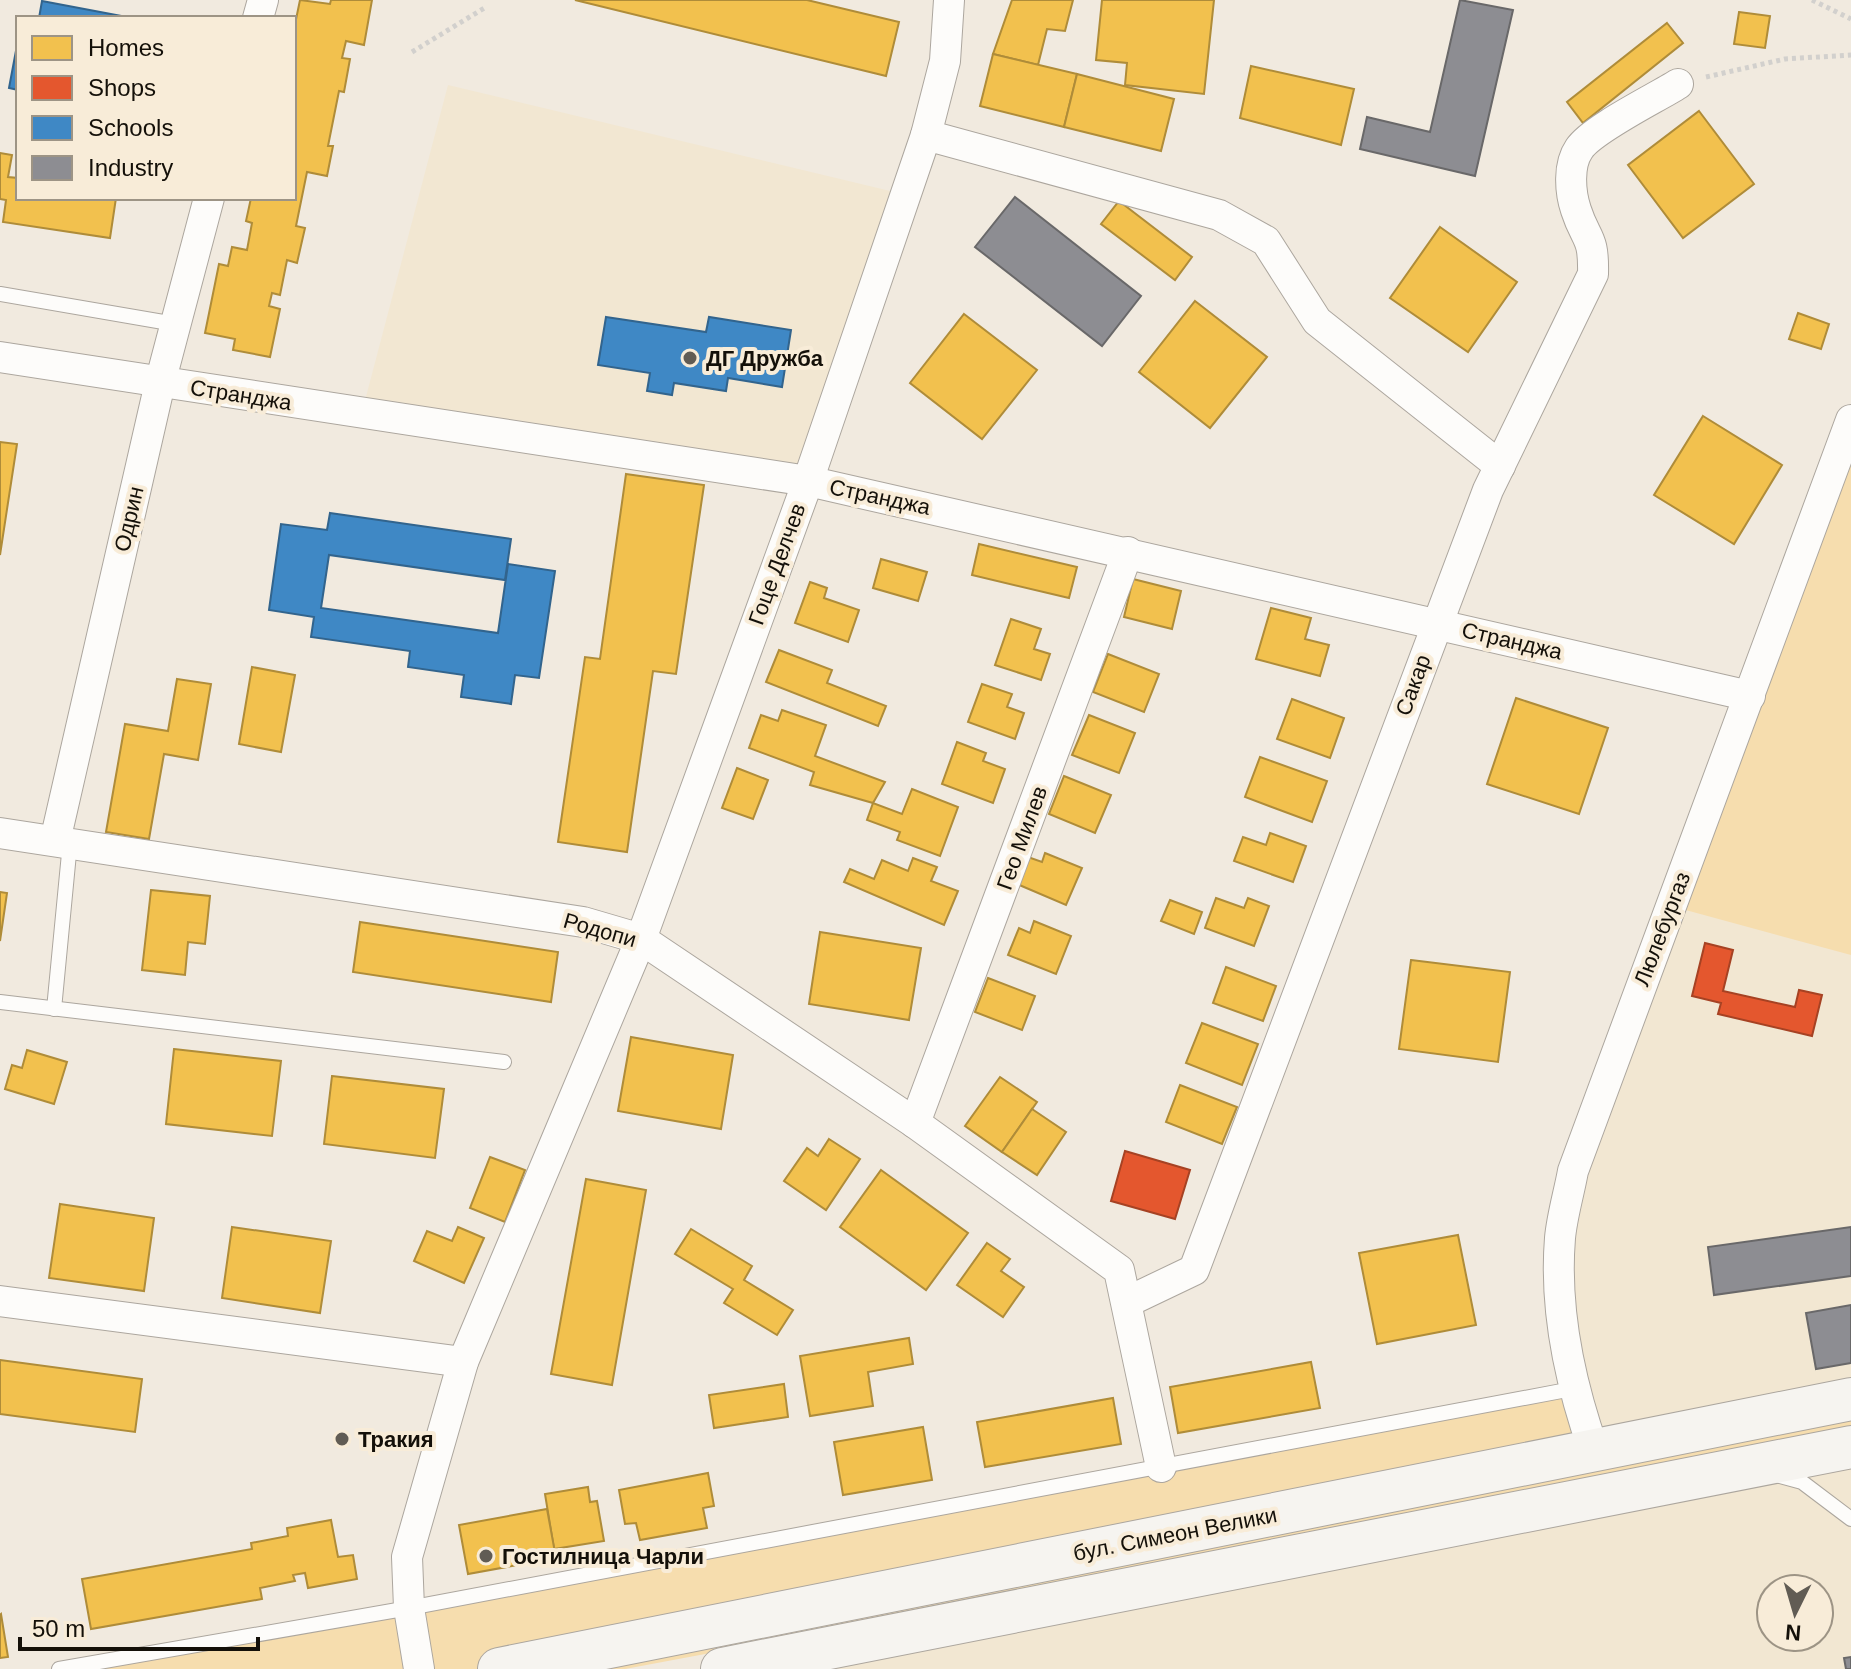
<svg xmlns="http://www.w3.org/2000/svg" width="1851" height="1669" font-family="Helvetica,sans-serif">
  <rect width="100%" height="100%" fill="#f1eadf"/>
  <g fill="#f2e7d2" fill-rule="evenodd">
    <polygon points="448,85 907,195 808,481 362,412"/>
    <polygon points="1851,420 1851,1399 1594,1451 1560,1238"/>
    <path d="M1851,1447V1669H722ZM1771,1589H1819V1637H1771Z"/>
  </g>
  <g fill="#f6ddae">
    <polygon points="1851,420 1851,955 1671,906"/>
    <polygon points="1572,1389 1594,1451 499,1669 59,1669"/>
    <polygon points="1851,1417 1851,1439 625,1669 555,1669"/>
  </g>
  <g fill="#f2c14e" stroke="#af8c39" stroke-width="2">
    <polygon points="300,0 330,4 331,0 372,0 364,45 346,41 342,58 350,59 344,92 339,91 328,146 333,146 327,176 307,172 296,226 305,228 297,263 287,260 280,295 272,293 269,306 280,309 270,357 233,350 235,339 205,333 219,264 228,266 232,247 247,250 252,223 246,221 251,198 294,198 294,29"/>
    <polygon points="575,0 807,0 899,22 886,76"/>
    <polygon points="1012,0 1073,0 1065,31 1047,29 1038,65 993,54"/>
    <polygon points="1102,0 1214,0 1204,94 1125,85 1127,63 1096,60"/>
    <polygon points="1739,12 1770,16 1765,48 1734,44"/>
    <polygon points="1667,23 1683,43 1583,123 1567,102"/>
    <polygon points="993,54 1077,74 1064,127 980,106"/>
    <polygon points="1251,66 1354,89 1341,145 1240,118"/>
    <polygon points="1077,74 1174,99 1161,151 1064,127"/>
    <polygon points="1699,111 1754,184 1683,238 1628,165"/>
    <polygon points="0,153 12,155 8,177 18,178 18,198 116,198 110,238 3,222 6,200 0,199"/>
    <polygon points="1119,201 1192,257 1175,280 1101,224"/>
    <polygon points="1440,227 1517,282 1468,352 1390,298"/>
    <polygon points="1195,301 1267,357 1210,428 1139,372"/>
    <polygon points="1798,313 1829,324 1821,349 1789,339"/>
    <polygon points="964,314 1037,370 982,439 910,383"/>
    <polygon points="1703,416 1782,465 1734,544 1654,495"/>
    <polygon points="0,442 17,444 0,555"/>
    <polygon points="626,474 704,485 676,674 653,671 627,852 558,842 585,657 600,659"/>
    <polygon points="979,544 1077,567 1069,598 972,575"/>
    <polygon points="881,559 927,572 918,601 873,588"/>
    <polygon points="1133,579 1181,591 1172,629 1124,617"/>
    <polygon points="810,582 827,588 824,598 859,610 848,642 795,623"/>
    <polygon points="1271,608 1311,618 1305,639 1329,645 1320,676 1256,659"/>
    <polygon points="1011,619 1041,629 1034,649 1050,654 1041,680 995,665"/>
    <polygon points="779,650 832,670 827,683 886,706 878,726 766,682"/>
    <polygon points="1108,654 1159,674 1144,712 1093,692"/>
    <polygon points="252,667 295,675 281,752 239,744"/>
    <polygon points="177,679 211,684 198,760 164,754 149,839 106,832 125,724 168,731"/>
    <polygon points="982,684 1012,694 1007,707 1024,713 1015,739 968,722"/>
    <polygon points="1516,698 1608,728 1579,814 1487,784"/>
    <polygon points="1292,699 1344,718 1330,758 1277,739"/>
    <polygon points="782,710 826,725 815,756 885,782 873,803 810,785 814,772 749,748 761,715 778,721"/>
    <polygon points="1089,715 1135,733 1119,773 1072,755"/>
    <polygon points="957,742 986,753 983,761 1005,769 993,803 942,784"/>
    <polygon points="1260,757 1327,781 1312,822 1245,797"/>
    <polygon points="737,768 768,780 753,819 722,808"/>
    <polygon points="1064,776 1111,795 1095,833 1049,814"/>
    <polygon points="912,789 958,807 940,856 897,840 900,832 867,820 873,803 902,814"/>
    <polygon points="1270,833 1306,846 1293,882 1234,861 1243,837 1266,845"/>
    <polygon points="1045,853 1082,868 1066,905 1017,884 1028,857 1042,862"/>
    <polygon points="913,858 937,867 931,881 958,891 944,925 844,882 850,869 874,879 882,860 908,871"/>
    <polygon points="151,890 210,896 205,944 188,942 185,975 142,970"/>
    <polygon points="0,892 7,893 0,941"/>
    <polygon points="1216,898 1244,908 1248,898 1269,906 1254,946 1205,928"/>
    <polygon points="1170,900 1202,912 1194,934 1161,921"/>
    <polygon points="1034,921 1071,936 1056,974 1008,955 1019,928 1030,933"/>
    <polygon points="360,922 558,952 551,1002 353,972"/>
    <polygon points="820,932 921,948 909,1020 809,1004"/>
    <polygon points="1411,960 1510,972 1498,1062 1399,1049"/>
    <polygon points="1226,967 1276,986 1263,1021 1213,1003"/>
    <polygon points="988,978 1035,996 1022,1030 975,1012"/>
    <polygon points="1202,1023 1258,1044 1242,1085 1186,1063"/>
    <polygon points="631,1037 733,1055 721,1129 618,1111"/>
    <polygon points="174,1049 281,1061 272,1136 166,1124"/>
    <polygon points="27,1050 67,1062 54,1104 5,1089 12,1065 22,1068"/>
    <polygon points="332,1076 444,1089 435,1158 324,1144"/>
    <polygon points="1000,1077 1037,1102 1002,1152 965,1126"/>
    <polygon points="1180,1085 1237,1107 1222,1144 1166,1122"/>
    <polygon points="1032,1109 1066,1132 1037,1175 1002,1152"/>
    <polygon points="829,1139 860,1159 826,1210 784,1181 807,1148 818,1156"/>
    <polygon points="490,1157 525,1170 505,1222 470,1208"/>
    <polygon points="881,1170 968,1233 926,1290 840,1227"/>
    <polygon points="586,1179 646,1190 612,1385 551,1374"/>
    <polygon points="60,1204 154,1218 144,1291 49,1278"/>
    <polygon points="232,1227 331,1241 320,1313 222,1298"/>
    <polygon points="458,1227 484,1238 464,1283 414,1261 427,1231 452,1241"/>
    <polygon points="691,1229 752,1266 744,1280 793,1310 777,1335 724,1303 733,1289 675,1254"/>
    <polygon points="1458,1235 1476,1325 1377,1344 1359,1253"/>
    <polygon points="987,1243 1010,1259 1001,1271 1024,1287 1003,1317 957,1285"/>
    <polygon points="909,1338 913,1364 868,1372 873,1406 810,1416 800,1356"/>
    <polygon points="0,1360 142,1379 135,1432 0,1414"/>
    <polygon points="1311,1362 1320,1408 1178,1433 1170,1387"/>
    <polygon points="784,1384 788,1417 714,1428 709,1395"/>
    <polygon points="1113,1398 1121,1444 985,1467 977,1422"/>
    <polygon points="923,1427 932,1480 843,1495 834,1442"/>
    <polygon points="708,1473 714,1506 703,1508 707,1528 640,1540 636,1523 625,1524 619,1490"/>
    <polygon points="588,1487 590,1502 597,1501 604,1541 554,1549 545,1494"/>
    <polygon points="547,1509 556,1558 468,1574 459,1525"/>
    <polygon points="331,1520 338,1557 353,1555 357,1579 308,1588 305,1573 293,1575 295,1581 260,1588 262,1599 91,1629 82,1579 252,1549 251,1543 288,1536 287,1528"/>
    <polygon points="1,1614 8,1657 0,1658 0,1615"/>
  </g>
  <g fill="#e4572e" stroke="#a64223" stroke-width="2">
    <polygon points="1705,943 1733,950 1723,991 1795,1007 1799,990 1822,995 1812,1036 1718,1014 1721,1003 1692,996"/>
    <polygon points="1125,1151 1190,1170 1175,1219 1111,1201"/>
  </g>
  <g fill="#3f88c5" stroke="#32648d" stroke-width="2">
    <polygon points="42,1 132,18 39,18"/>
    <polygon points="18,40 18,90 9,88"/>
    <polygon points="606,317 706,332 709,317 791,330 782,387 728,378 726,391 674,383 672,395 647,391 650,373 598,365"/>
    <polygon points="330,513 511,539 505,580 329,555 321,608 498,633 508,564 555,571 539,678 515,675 511,704 461,697 464,675 408,667 410,651 311,637 314,617 269,610 281,524 327,530"/>
  </g>
  <g fill="#8d8d92" stroke="#696869" stroke-width="2">
    <polygon points="1460,0 1513,10 1475,176 1360,149 1367,117 1430,132"/>
    <polygon points="1015,197 1141,296 1102,346 975,247"/>
    <polygon points="1851,1227 1851,1276 1714,1295 1708,1247"/>
    <polygon points="1851,1305 1851,1363 1816,1369 1806,1313"/>
    <polygon points="1851,1657 1851,1669 1846,1669 1844,1658"/>
  </g>
  <g fill="none" stroke-linecap="round" stroke-linejoin="round">
    <defs>
      <g id="lane">
        <polyline points="0,294 175,324"/>
        <polyline points="0,1002 504,1062"/>
        <polyline points="54,1009 70,843"/>
        <polyline points="1776,1475 1802,1482 1851,1519"/>
        <polyline points="59,1669 409,1608 1572,1389"/>
      </g>
      <g id="street">
        <polyline points="258,18 263,0"/>
        <polyline points="926,135 1219,215 1266,241 1317,321 1500,466"/>
        <polyline points="0,357 808,481 1750,696"/>
        <polyline points="0,833 583,922 641,939 915,1123 1119,1270 1161,1467"/>
        <polyline points="55,841 160,383 209,198"/>
        <polyline points="915,1123 1128,552"/>
        <polyline points="0,1301 463,1362"/>
        <path d="M1127,1302L1194,1270L1488,490L1593,274C1594,235 1586,241 1576,210C1570,192 1568,165 1579,149C1592,129 1656,98 1678,84"/>
        <path d="M1594,1451C1570,1383 1554,1311 1560,1238C1562,1216 1569,1193 1573,1171L1851,420"/>
        <polyline points="419,1669 409,1608 407,1557 463,1362 641,939 808,481 926,135 945,61 949,0"/>
      </g>
      <g id="secondary">
        <polyline points="499,1669 1851,1399"/>
        <polyline points="722,1669 1851,1447"/>
      </g>
    </defs>
    <use href="#lane" stroke="#aca69e" stroke-width="16"/>
    <use href="#street" stroke="#aca69e" stroke-width="32"/>
    <use href="#secondary" stroke="#aca69e" stroke-width="44"/>
    <g stroke="#d2d0cd" stroke-width="5" stroke-dasharray="4 4" stroke-linecap="butt">
      <polyline points="1812,0 1851,19"/>
      <polyline points="412,52 486,7"/>
      <polyline points="1706,77 1785,59 1851,55"/>
    </g>
    <use href="#lane" stroke="#fdfcfa" stroke-width="14"/>
    <use href="#street" stroke="#fdfcfa" stroke-width="30"/>
    <use href="#secondary" stroke="#f6f4f0" stroke-width="42"/>
  </g>
  <g fill="#615c54" stroke="#f8ecd8" stroke-width="3">
    <circle cx="690" cy="358" r="8"/>
    <circle cx="342" cy="1439" r="8"/>
    <circle cx="486" cy="1556" r="8"/>
  </g>
  <g text-anchor="middle" dominant-baseline="central" stroke-width="8" stroke-linejoin="round" paint-order="stroke">
    <g font-size="22" font-weight="bold" fill="#141009" stroke="#f8ecd8" text-anchor="start">
      <text x="706" y="358">ДГ Дружба</text>
      <text x="358" y="1439">Тракия</text>
      <text x="502" y="1556">Гостилница Чарли</text>
    </g>
    <g font-size="22" fill="#141009" stroke="#f8ecd8">
      <text transform="translate(241 395) rotate(9)">Странджа</text>
      <text transform="translate(880 497) rotate(12)">Странджа</text>
      <text transform="translate(129 519) rotate(-77)">Одрин</text>
      <text transform="translate(777 564) rotate(-70)">Гоце Делчев</text>
      <text transform="translate(1512 641) rotate(13)">Странджа</text>
      <text transform="translate(1413 685) rotate(-70)">Сакар</text>
      <text transform="translate(1022 838) rotate(-70)">Гео Милев</text>
      <text transform="translate(1662 929) rotate(-69)">Люлебургаз</text>
      <text transform="translate(600 930) rotate(16)">Родопи</text>
      <text transform="translate(1175 1534) rotate(-11)">бул. Симеон Велики</text>
    </g>
  </g>
  <rect x="16" y="16" width="280" height="184" fill="#f8ecd8" stroke="#9d9485" stroke-width="2"/>
  <rect x="32" y="36" width="40" height="24" fill="#f2c14e" stroke="#9d9485" stroke-width="2"/>
  <text x="88" y="56" font-size="24" fill="#141009">Homes</text>
  <rect x="32" y="76" width="40" height="24" fill="#e4572e" stroke="#9d9485" stroke-width="2"/>
  <text x="88" y="96" font-size="24" fill="#141009">Shops</text>
  <rect x="32" y="116" width="40" height="24" fill="#3f88c5" stroke="#9d9485" stroke-width="2"/>
  <text x="88" y="136" font-size="24" fill="#141009">Schools</text>
  <rect x="32" y="156" width="40" height="24" fill="#8d8d92" stroke="#9d9485" stroke-width="2"/>
  <text x="88" y="176" font-size="24" fill="#141009">Industry</text>
  <g transform="translate(1795 1613) rotate(185)"><circle r="38" fill="#f8ecd8" stroke="#9d9485" stroke-width="2"/>
  <path d="M0-6L14 30L0 20L-14 30Z" fill="#615c54"/>
  <text y="-12" font-size="22" font-weight="bold" text-anchor="middle" fill="#141009">N</text>
  </g>
  <path d="M20 1637v12h238v-12" fill="none" stroke="#141009" stroke-width="4"/>
  <text x="32" y="1637" font-size="24" fill="#141009" stroke="#f8ecd8" stroke-width="6" paint-order="stroke">50 m</text>
</svg>
